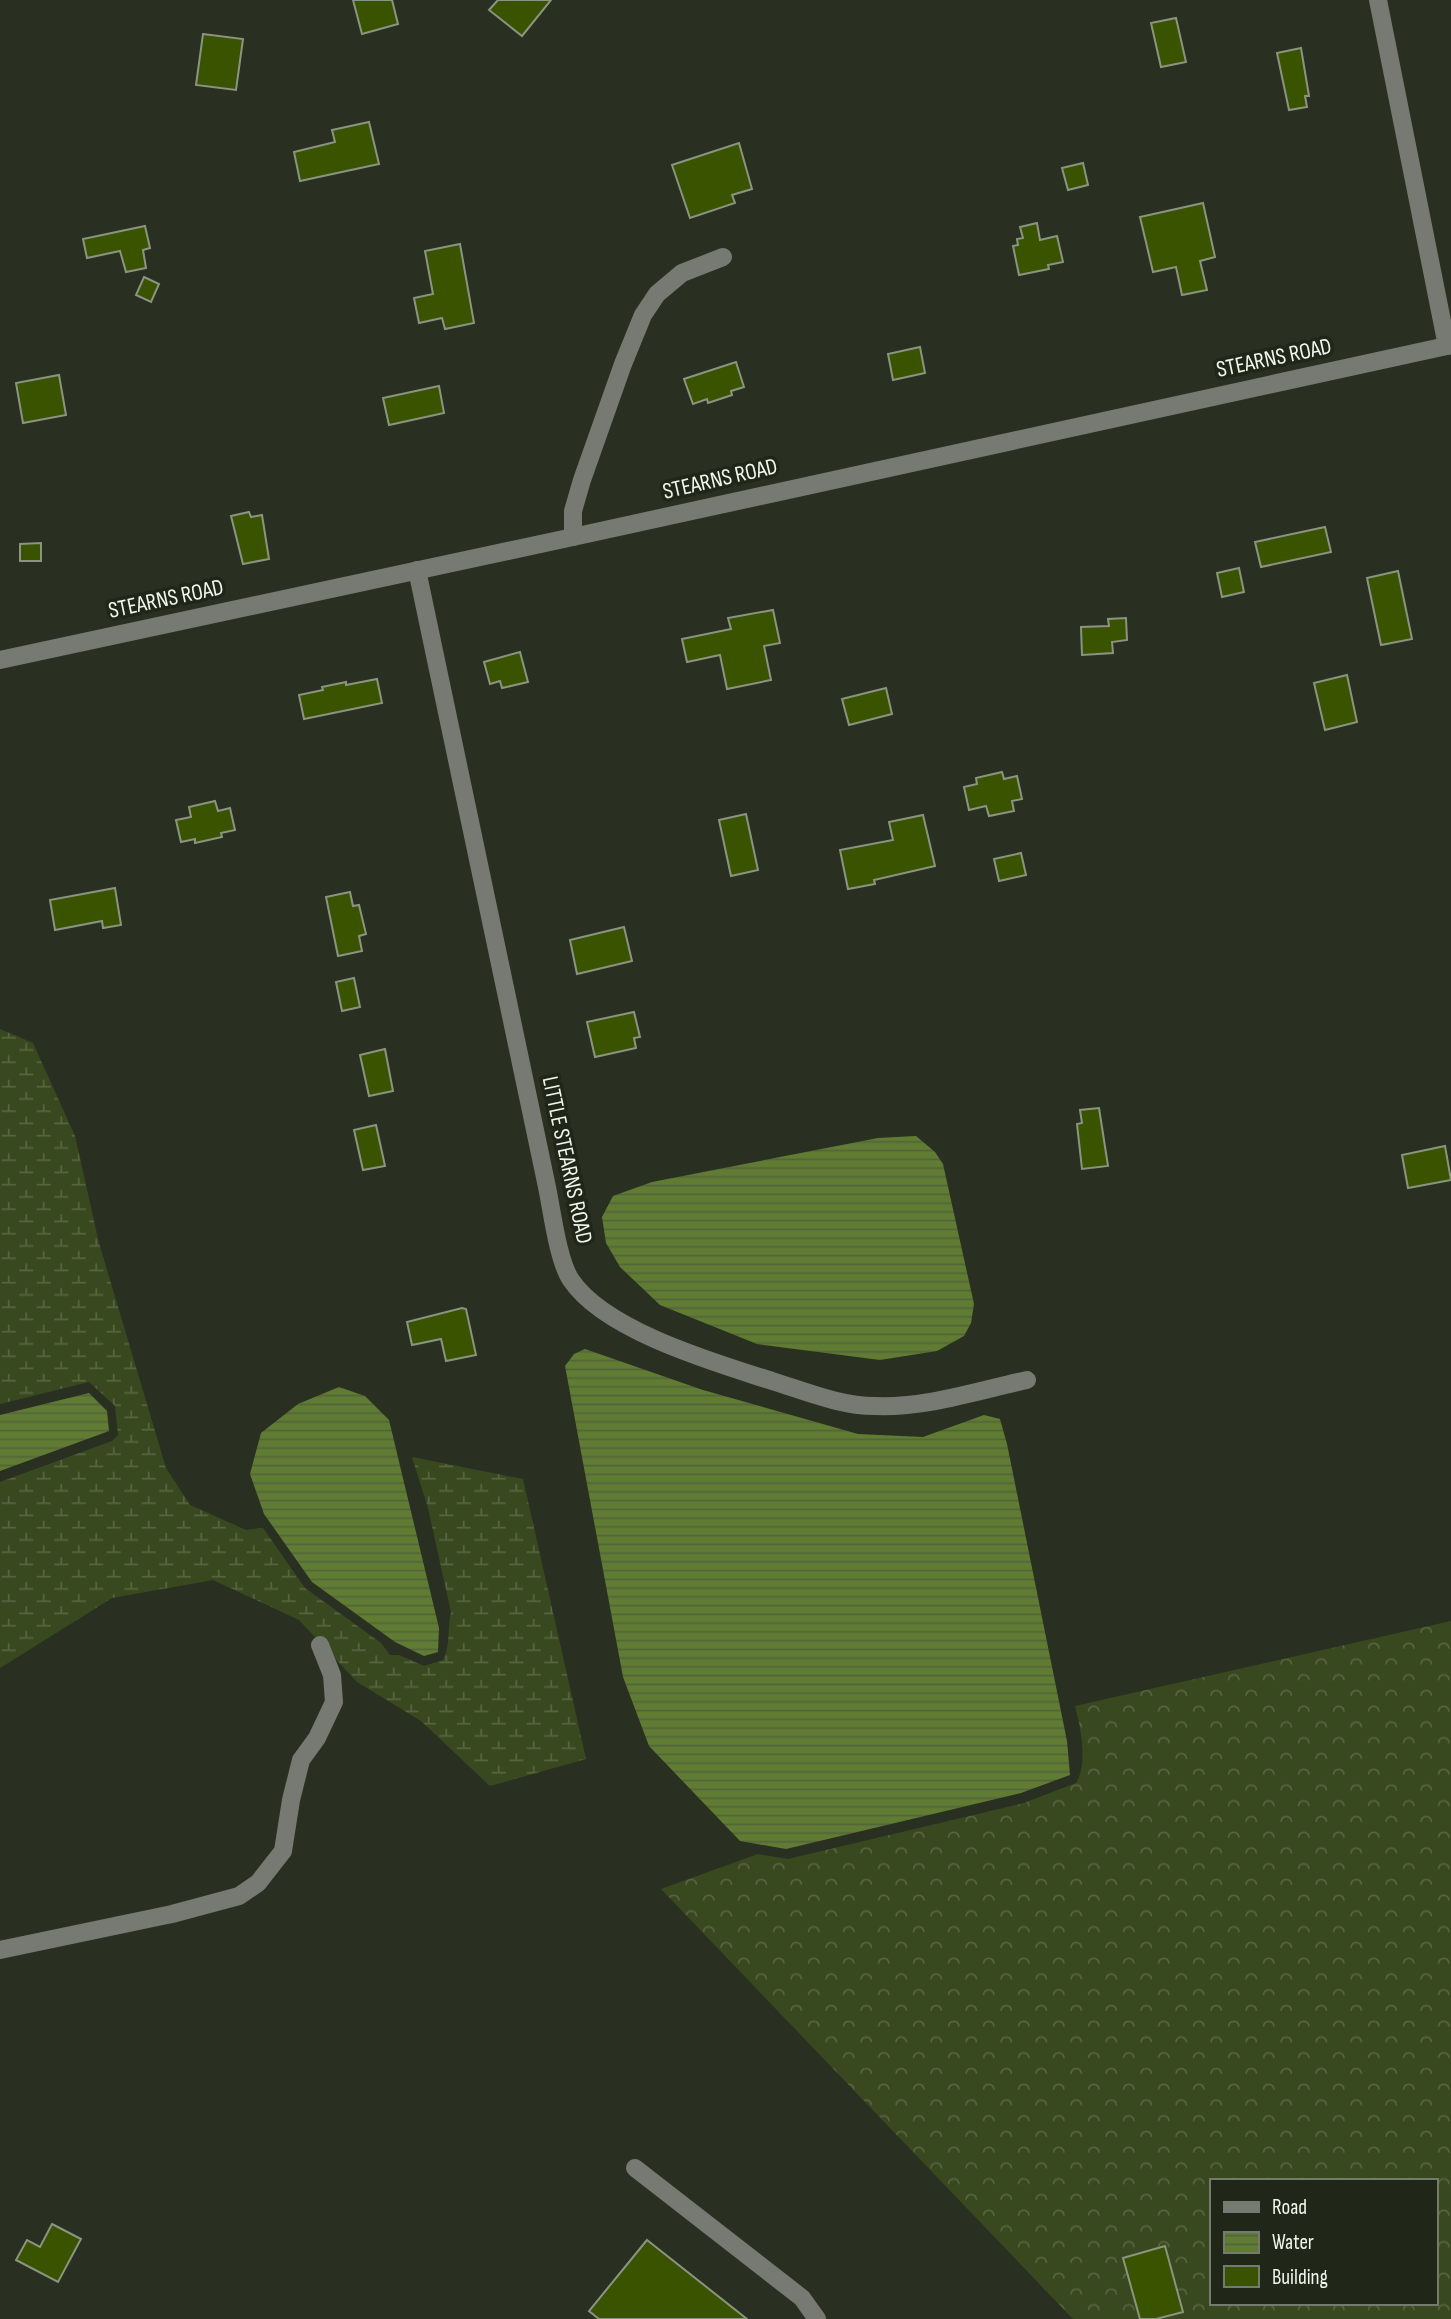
<svg xmlns="http://www.w3.org/2000/svg" width="1451" height="2319" font-family="'Sofia Sans Condensed',sans-serif">
  <defs>
    <pattern id="forest-crowns" width="20" height="18" patternUnits="userSpaceOnUse" patternTransform="scale(1.75)"><rect width="20" height="18" fill="#39491f"/><path d="M2 6a3 3 0 1 1 6 0M12 15a3 3 0 1 1 6 0" fill="none" stroke="#566440"/></pattern>
    <pattern id="wetland-marsh" width="20" height="14" patternUnits="userSpaceOnUse" patternTransform="scale(1.75)"><rect width="20" height="14" fill="#39491f"/><path d="M1 5h8M5 5V1M11 12h8M15 12V8" fill="none" stroke="#566440"/></pattern>
    <pattern id="water-rules" width="6" height="5" patternUnits="userSpaceOnUse" patternTransform="scale(1.75)"><rect width="6" height="5" fill="#607c32"/><path d="M0 2.5h6" fill="none" stroke="#54633c"/></pattern>
  </defs>
  <rect width="100%" height="100%" fill="#2a3021"/>
  <path fill="url(#forest-crowns)" fill-rule="evenodd" d="M1451,1621V2319H1073L661,1889L758,1854L788,1859L1024,1803L1076,1783C1088,1764 1081,1728 1075,1706ZM1211,2181H1435V2303H1211Z"/>
  <path fill="url(#wetland-marsh)" d="M0,1029L33,1043L75,1136L99,1243L166,1468L190,1505L246,1530L263,1528L305,1588L381,1643L390,1655H399L424,1666L443,1660C451,1645 447,1627 451,1612L428,1508L412,1457L523,1479L586,1759L490,1786L421,1721L357,1682L299,1620L213,1580L112,1598L0,1668V1482L112,1441L118,1435L115,1406L89,1382L0,1404Z"/>
  <g fill="url(#water-rules)">
    <polygon points="916,1136 935,1152 943,1164 974,1304 971,1323 964,1336 937,1351 880,1360 757,1344 660,1305 620,1267 606,1243 602,1217 613,1196 652,1182 878,1138"/>
    <polygon points="585,1349 703,1390 858,1434 923,1437 984,1415 1000,1419 1007,1444 1067,1741 1070,1775 1021,1793 786,1849 740,1841 649,1746 623,1677 565,1366 574,1354"/>
    <polygon points="339,1387 365,1396 389,1420 439,1628 438,1652 424,1656 395,1642 312,1582 264,1514 250,1474 261,1433 298,1404"/>
    <polygon points="89,1393 107,1411 109,1431 0,1471 0,1415"/>
  </g>
  <g fill="#395300" stroke="#8b9381" stroke-width="2">
    <polygon points="353,0 392,0 398,24 362,34"/>
    <polygon points="498,0 551,0 522,36 489,10"/>
    <polygon points="1176,18 1186,62 1161,67 1151,23"/>
    <polygon points="203,34 243,39 236,90 196,85"/>
    <polygon points="1301,48 1309,96 1305,96 1307,107 1289,110 1277,53"/>
    <polygon points="369,122 379,164 300,181 294,152 335,142 332,130"/>
    <polygon points="739,143 752,189 732,195 735,203 690,218 672,165"/>
    <polygon points="1083,163 1088,185 1068,190 1062,168"/>
    <polygon points="1203,203 1215,257 1200,261 1207,290 1182,295 1176,267 1153,272 1140,217"/>
    <polygon points="1037,223 1040,240 1057,236 1063,262 1048,265 1049,269 1019,275 1013,246 1018,245 1017,239 1023,238 1020,227"/>
    <polygon points="145,226 150,248 143,250 146,268 126,272 120,251 87,258 83,239"/>
    <polygon points="460,244 474,323 445,329 442,318 419,323 414,298 433,294 425,251"/>
    <polygon points="144,277 159,284 151,302 136,295"/>
    <polygon points="920,347 925,373 893,380 888,354"/>
    <polygon points="736,362 744,387 731,391 732,395 708,403 707,399 693,404 684,379"/>
    <polygon points="59,375 66,415 23,423 16,383"/>
    <polygon points="439,386 444,413 389,425 383,398"/>
    <polygon points="249,512 251,517 262,515 269,559 243,564 231,516"/>
    <polygon points="1325,527 1331,552 1261,567 1255,542"/>
    <polygon points="41,543 41,561 20,561 20,544"/>
    <polygon points="1239,568 1244,592 1222,597 1217,573"/>
    <polygon points="1398,571 1412,639 1381,645 1367,578"/>
    <polygon points="773,610 780,643 764,646 771,680 727,689 720,655 687,662 682,639 731,629 728,618"/>
    <polygon points="1126,618 1127,640 1112,642 1113,653 1082,655 1081,627 1109,626 1108,619"/>
    <polygon points="520,652 528,682 502,688 500,681 490,684 484,662"/>
    <polygon points="1347,675 1357,722 1325,730 1314,683"/>
    <polygon points="377,679 382,703 304,719 299,695 323,690 322,687 346,682 346,685"/>
    <polygon points="886,688 892,714 849,725 842,699"/>
    <polygon points="1002,772 1004,779 1017,776 1022,799 1012,801 1014,811 989,816 986,806 969,810 964,787 977,784 976,778"/>
    <polygon points="215,801 218,811 230,808 235,830 221,833 222,837 195,843 195,839 181,842 176,820 191,817 189,807"/>
    <polygon points="746,814 758,870 731,876 719,820"/>
    <polygon points="923,815 935,866 874,880 875,884 848,889 840,850 893,840 889,822"/>
    <polygon points="1021,853 1026,875 999,881 994,859"/>
    <polygon points="115,888 121,925 103,928 102,921 55,930 50,900"/>
    <polygon points="350,892 353,906 359,905 366,934 359,936 362,951 338,956 326,897"/>
    <polygon points="624,927 632,961 577,974 570,940"/>
    <polygon points="354,978 360,1007 342,1011 336,982"/>
    <polygon points="634,1012 640,1037 634,1038 636,1048 595,1057 587,1022"/>
    <polygon points="385,1049 393,1091 369,1096 360,1055"/>
    <polygon points="1099,1108 1108,1166 1082,1169 1077,1124 1082,1123 1080,1110"/>
    <polygon points="376,1125 385,1166 363,1170 354,1130"/>
    <polygon points="1445,1146 1451,1180 1408,1188 1402,1155"/>
    <polygon points="462,1308 466,1309 476,1355 446,1361 441,1339 412,1345 407,1322"/>
    <polygon points="52,2224 81,2239 58,2282 16,2260 27,2240 40,2247"/>
    <polygon points="647,2240 747,2319 599,2319 589,2311"/>
    <polygon points="1165,2246 1183,2312 1156,2319 1140,2319 1123,2258"/>
  </g>
  <g fill="none" stroke-linecap="round" stroke-linejoin="round">
    <g stroke="#767a72" stroke-width="18">
      <polyline points="1378,0 1447,346"/>
      <polyline points="573,537 573,511 582,480 623,364 643,315 657,294 682,273 723,257"/>
      <path d="M417,570L547,1187C552,1211 558,1261 571,1280C605,1331 716,1363 772,1381C805,1391 840,1406 875,1406C926,1408 977,1391 1027,1380"/>
      <polyline points="0,660 573,537 1451,345"/>
      <polyline points="0,1950 172,1914 239,1896 258,1883 283,1851 291,1800 301,1760 317,1738 334,1702 332,1675 320,1645"/>
      <polyline points="635,2168 802,2298 817,2319"/>
    </g>
  </g>
  <g text-anchor="middle" dominant-baseline="central" stroke-width="7" stroke-linejoin="round" paint-order="stroke">
    <g font-size="23" fill="#f2f7ed" stroke="#202618">
      <text transform="translate(1274 358) rotate(-12)">STEARNS ROAD</text>
      <text transform="translate(720 479) rotate(-13)">STEARNS ROAD</text>
      <text transform="translate(166 599) rotate(-12)">STEARNS ROAD</text>
      <text transform="translate(567 1160) rotate(78)">LITTLE STEARNS ROAD</text>
    </g>
  </g>
  <rect x="1210" y="2179" width="228" height="126" fill="#202618" stroke="#747a6d" stroke-width="2"/>
  <rect x="1224" y="2202" width="35" height="10" fill="#767a72" stroke="#747a6d" stroke-width="2"/>
  <text x="1272" y="2214" font-size="21" fill="#f2f7ed">Road</text>
  <rect x="1224" y="2232" width="35" height="21" fill="url(#water-rules)" stroke="#747a6d" stroke-width="2"/>
  <text x="1272" y="2249" font-size="21" fill="#f2f7ed">Water</text>
  <rect x="1224" y="2266" width="35" height="21" fill="#395300" stroke="#747a6d" stroke-width="2"/>
  <text x="1272" y="2284" font-size="21" fill="#f2f7ed">Building</text>
</svg>
